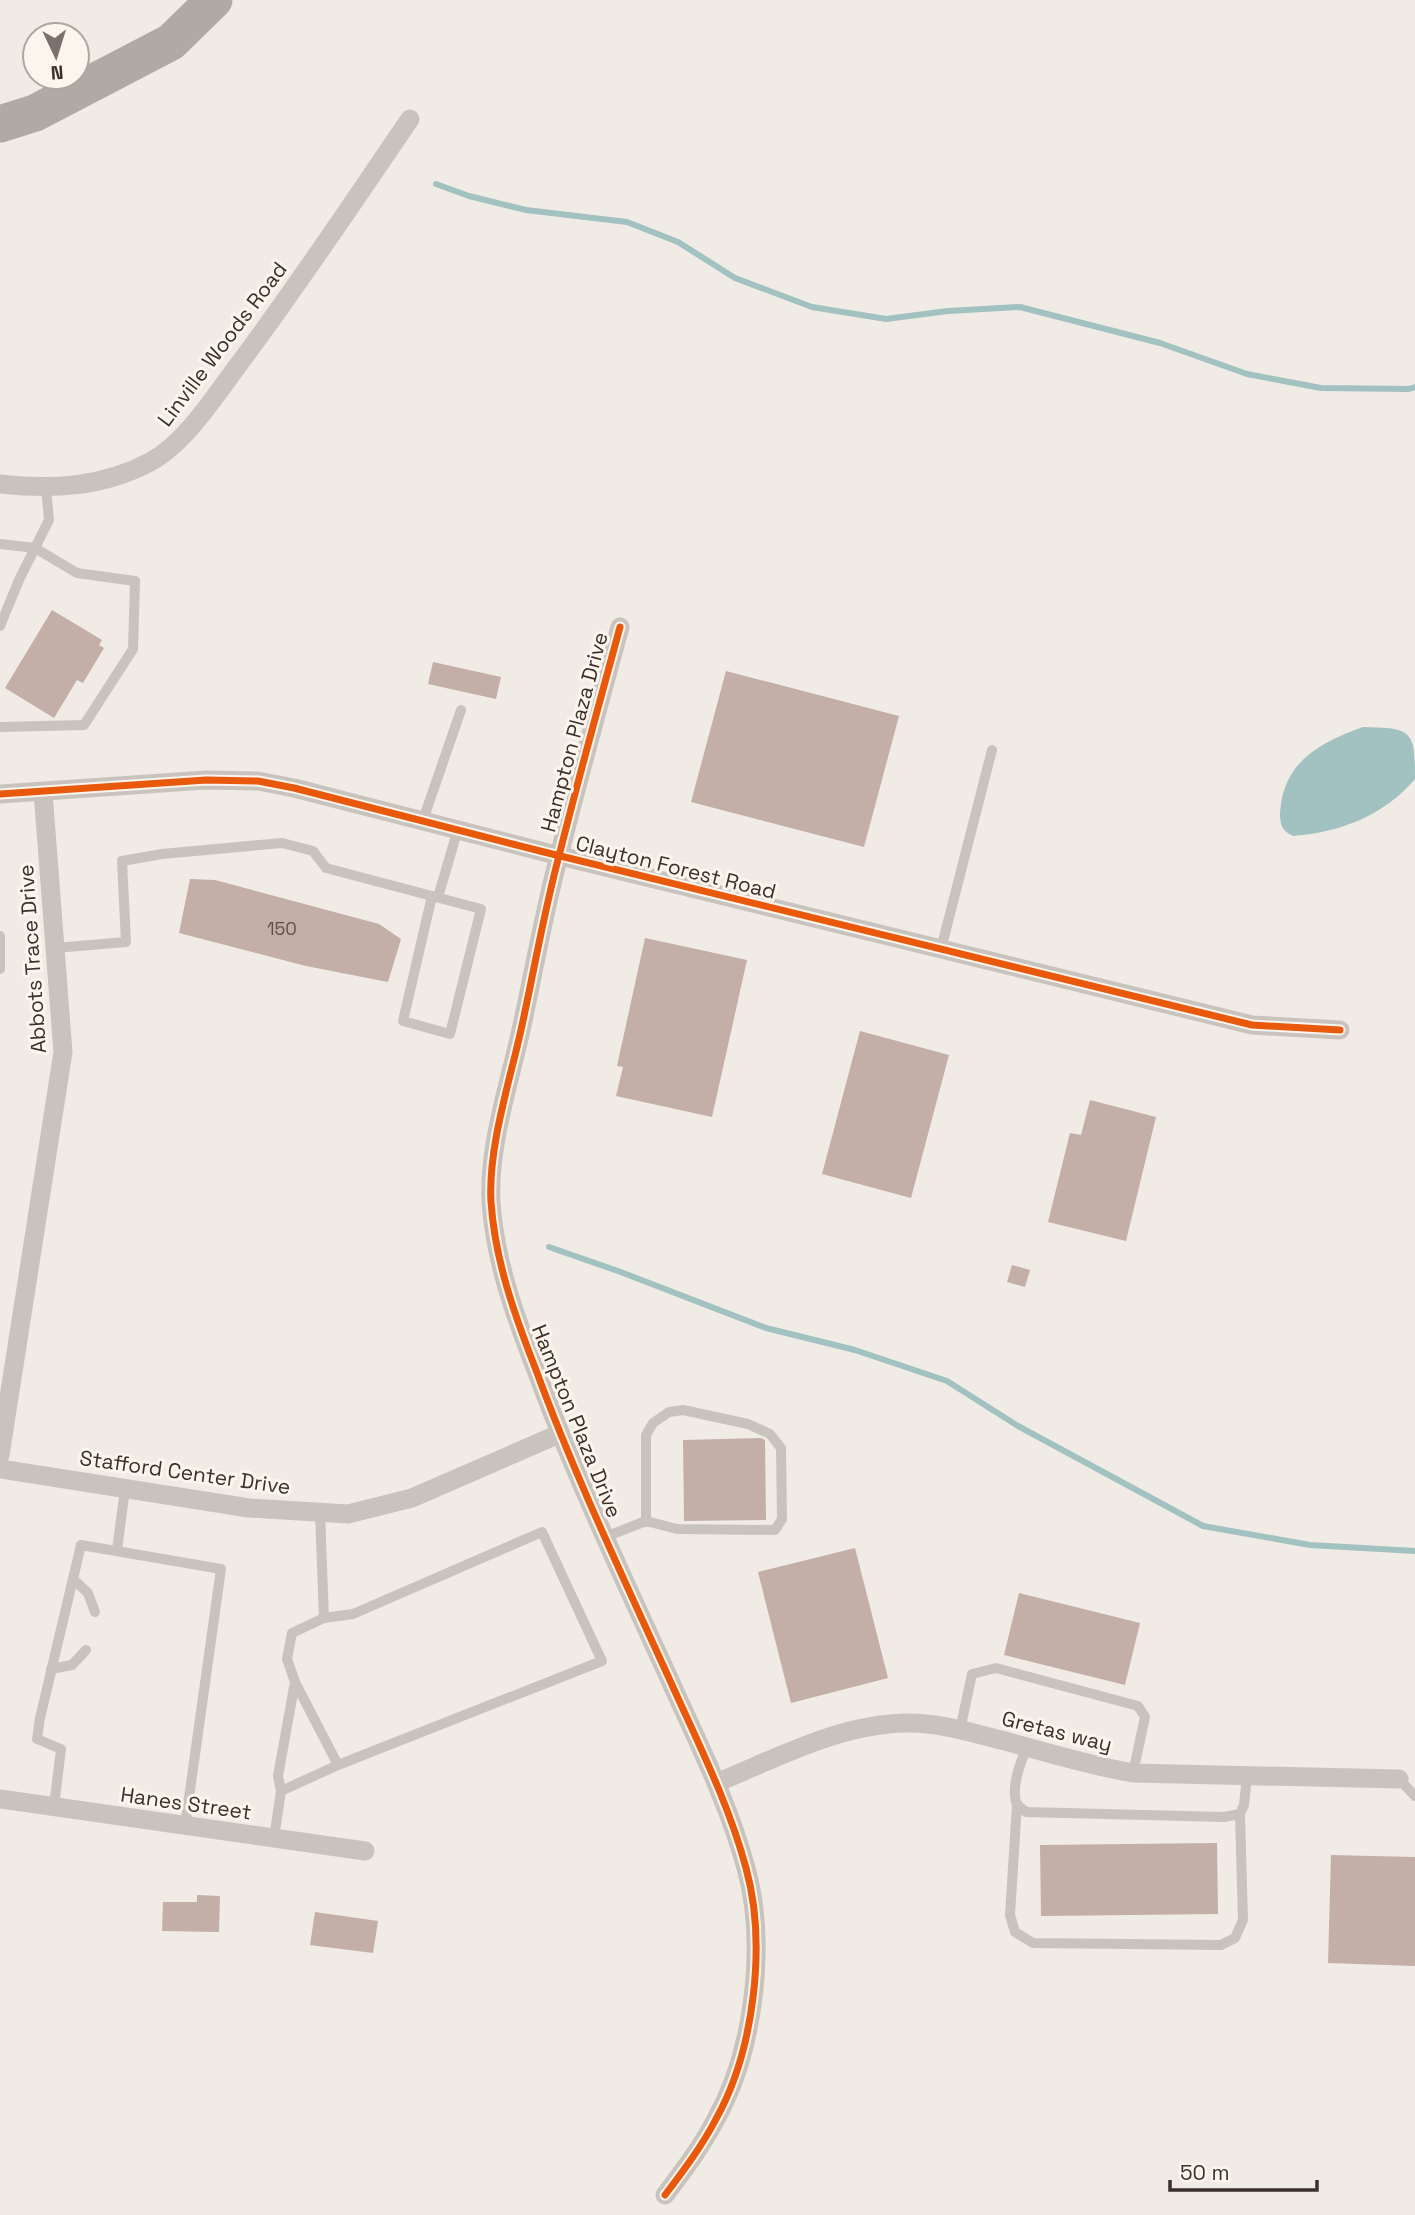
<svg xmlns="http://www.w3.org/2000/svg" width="1415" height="2215" font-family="'Space Grotesk',sans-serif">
  <rect width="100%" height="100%" fill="#f0ebe5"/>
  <path fill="#a1c2c1" d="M1363,727C1412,728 1415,730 1415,779C1383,816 1341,832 1293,836C1282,831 1280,825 1280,813C1283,762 1319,743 1363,727Z"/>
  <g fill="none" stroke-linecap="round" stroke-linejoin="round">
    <g stroke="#a1c2c1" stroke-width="6">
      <polyline points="436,184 469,196 526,210 627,222 678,242 735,278 812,307 886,319 948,311 1020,307 1160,343 1247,374 1321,388 1409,389 1415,387"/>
      <polyline points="549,1247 618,1271 766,1328 855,1350 947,1381 1018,1426 1203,1526 1310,1545 1415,1551"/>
    </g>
  </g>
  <g fill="#c3afa7">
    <polygon points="52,610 102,640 99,645 104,648 83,683 77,680 54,718 5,688"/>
    <polygon points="433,662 501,677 496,699 428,684"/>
    <polygon points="726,671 899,716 864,847 691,802"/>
    <polygon points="190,879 215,880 379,924 401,939 388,982 306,966 179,933"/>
    <polygon points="645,938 747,960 712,1117 616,1096 623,1067 617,1066"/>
    <polygon points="860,1031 949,1055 911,1198 822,1174"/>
    <polygon points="1090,1100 1156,1117 1126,1241 1048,1222 1070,1133 1081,1135"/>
    <polygon points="1012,1265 1030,1270 1025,1287 1007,1282"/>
    <polygon points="761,1438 765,1440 766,1520 684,1521 683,1440"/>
    <polygon points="855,1548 888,1678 791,1703 758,1572"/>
    <polygon points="1019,1593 1140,1623 1125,1685 1004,1655"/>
    <polygon points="1217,1843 1218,1914 1041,1916 1040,1845"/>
    <polygon points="1331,1855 1415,1857 1415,1966 1328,1963"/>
    <polygon points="197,1895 220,1896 219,1932 162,1931 163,1902 197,1902"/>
    <polygon points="315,1912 378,1921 373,1953 310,1945"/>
  </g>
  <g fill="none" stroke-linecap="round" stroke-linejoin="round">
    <g stroke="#c9c3be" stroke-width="10">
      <polyline points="0,544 35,548 77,573 135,581 133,649 84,725 0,727"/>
      <polyline points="0,626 19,580 49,520 46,487"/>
      <polyline points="423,820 461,710"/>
      <polyline points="438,897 458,829"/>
      <polyline points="0,936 0,969"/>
      <polyline points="55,948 126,942 122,861 162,854 282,843 313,851 326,868 481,909 450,1034 403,1021 432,896"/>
      <polyline points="941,949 992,750"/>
      <polyline points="605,1537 646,1521 677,1529 775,1530 782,1519 781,1448 770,1434 748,1424 683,1410 669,1412 653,1423 646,1435 646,1521"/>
      <polyline points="117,1550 125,1489"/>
      <polyline points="73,1579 88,1593 95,1612"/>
      <polyline points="324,1618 353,1614 542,1532 602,1661 338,1765"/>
      <polyline points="51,1669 72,1665 86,1650"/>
      <polyline points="960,1730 972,1674 996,1668 1138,1706 1145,1717 1133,1773"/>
      <path d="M1027,1747C1021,1761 1010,1788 1017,1804C1019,1807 1023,1809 1026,1812L1224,1817L1240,1814L1244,1805L1247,1776"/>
      <polyline points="1399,1779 1415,1796"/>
      <polyline points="281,1791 278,1776 295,1682"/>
      <polyline points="1017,1804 1010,1915 1015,1932 1033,1943 1221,1945 1235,1938 1243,1920 1240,1814"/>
      <polyline points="54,1806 61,1749 37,1739 40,1718 81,1545 221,1569 185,1826"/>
      <polyline points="274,1838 281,1791 338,1765 295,1682 287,1659 292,1633 324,1618 320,1512"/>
    </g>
    <g stroke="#c9c3be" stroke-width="19">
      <path d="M0,484C52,490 103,487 150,462C184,444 213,399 236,368C297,287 353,202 410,119"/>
      <path d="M620,627C600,701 579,776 560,852C544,911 534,971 521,1030C509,1084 488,1148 491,1202C495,1261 515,1316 536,1370C574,1474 622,1575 668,1676C696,1739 728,1801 746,1868C767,1944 754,2051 716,2119C702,2146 684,2170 665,2195"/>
      <polyline points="0,794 206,780 258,781 294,788 544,852 1252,1025 1340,1030"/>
      <polyline points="0,1455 63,1052 43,792"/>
      <polyline points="0,1469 249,1508 348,1514 412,1498 559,1434"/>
      <path d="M716,1783C777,1758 841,1723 909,1723C937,1723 966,1731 993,1738C1040,1750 1086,1765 1133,1773L1399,1779"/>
      <polyline points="0,1799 365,1851"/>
    </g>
    <polyline stroke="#afaaa4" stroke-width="37" points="0,124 35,113 171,42 214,0"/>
    <defs>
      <g id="cycleway">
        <path d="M620,627C600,701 579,776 560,852C544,911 534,971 521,1030C509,1084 488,1148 491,1202C495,1261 515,1316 536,1370C574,1474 622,1575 668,1676C696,1739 728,1801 746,1868C767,1944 754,2051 716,2119C702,2146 684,2170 665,2195"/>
        <polyline points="0,794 206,780 258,781 294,788 544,852 1252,1025 1340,1030"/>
      </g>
    </defs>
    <use href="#cycleway" stroke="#fbf5ee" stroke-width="11"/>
    <use href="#cycleway" stroke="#e8590c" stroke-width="7"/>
  </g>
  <g text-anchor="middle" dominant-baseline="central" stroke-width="6" stroke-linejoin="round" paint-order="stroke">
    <g font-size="18" fill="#5d504a">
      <text x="282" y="928">150</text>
    </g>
    <g font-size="21" fill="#3b302b" stroke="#fbf5ee">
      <text transform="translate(222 344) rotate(-53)">Linville Woods Road</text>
      <text transform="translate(574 732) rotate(-75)">Hampton Plaza Drive</text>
      <text transform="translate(676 867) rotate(14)">Clayton Forest Road</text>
      <text transform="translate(32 959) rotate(-94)">Abbots Trace Drive</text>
      <text transform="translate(577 1421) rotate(68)">Hampton Plaza Drive</text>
      <text transform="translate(185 1472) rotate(8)">Stafford Center Drive</text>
      <text transform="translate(1057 1731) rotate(14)">Gretas way</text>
      <text transform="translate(186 1803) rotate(8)">Hanes Street</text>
    </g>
  </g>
  <g transform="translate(56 56) rotate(176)"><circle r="33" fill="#fbf5ee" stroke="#aea6a0" stroke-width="2"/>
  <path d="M0-5L12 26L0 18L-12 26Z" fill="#7a716c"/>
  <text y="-10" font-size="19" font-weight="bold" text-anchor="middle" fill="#3b302b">N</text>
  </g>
  <path d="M1170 2180v10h147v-10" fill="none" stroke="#3b302b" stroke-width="3.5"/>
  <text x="1180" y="2180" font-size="21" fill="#3b302b" stroke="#fbf5ee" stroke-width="5" paint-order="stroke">50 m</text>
</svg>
